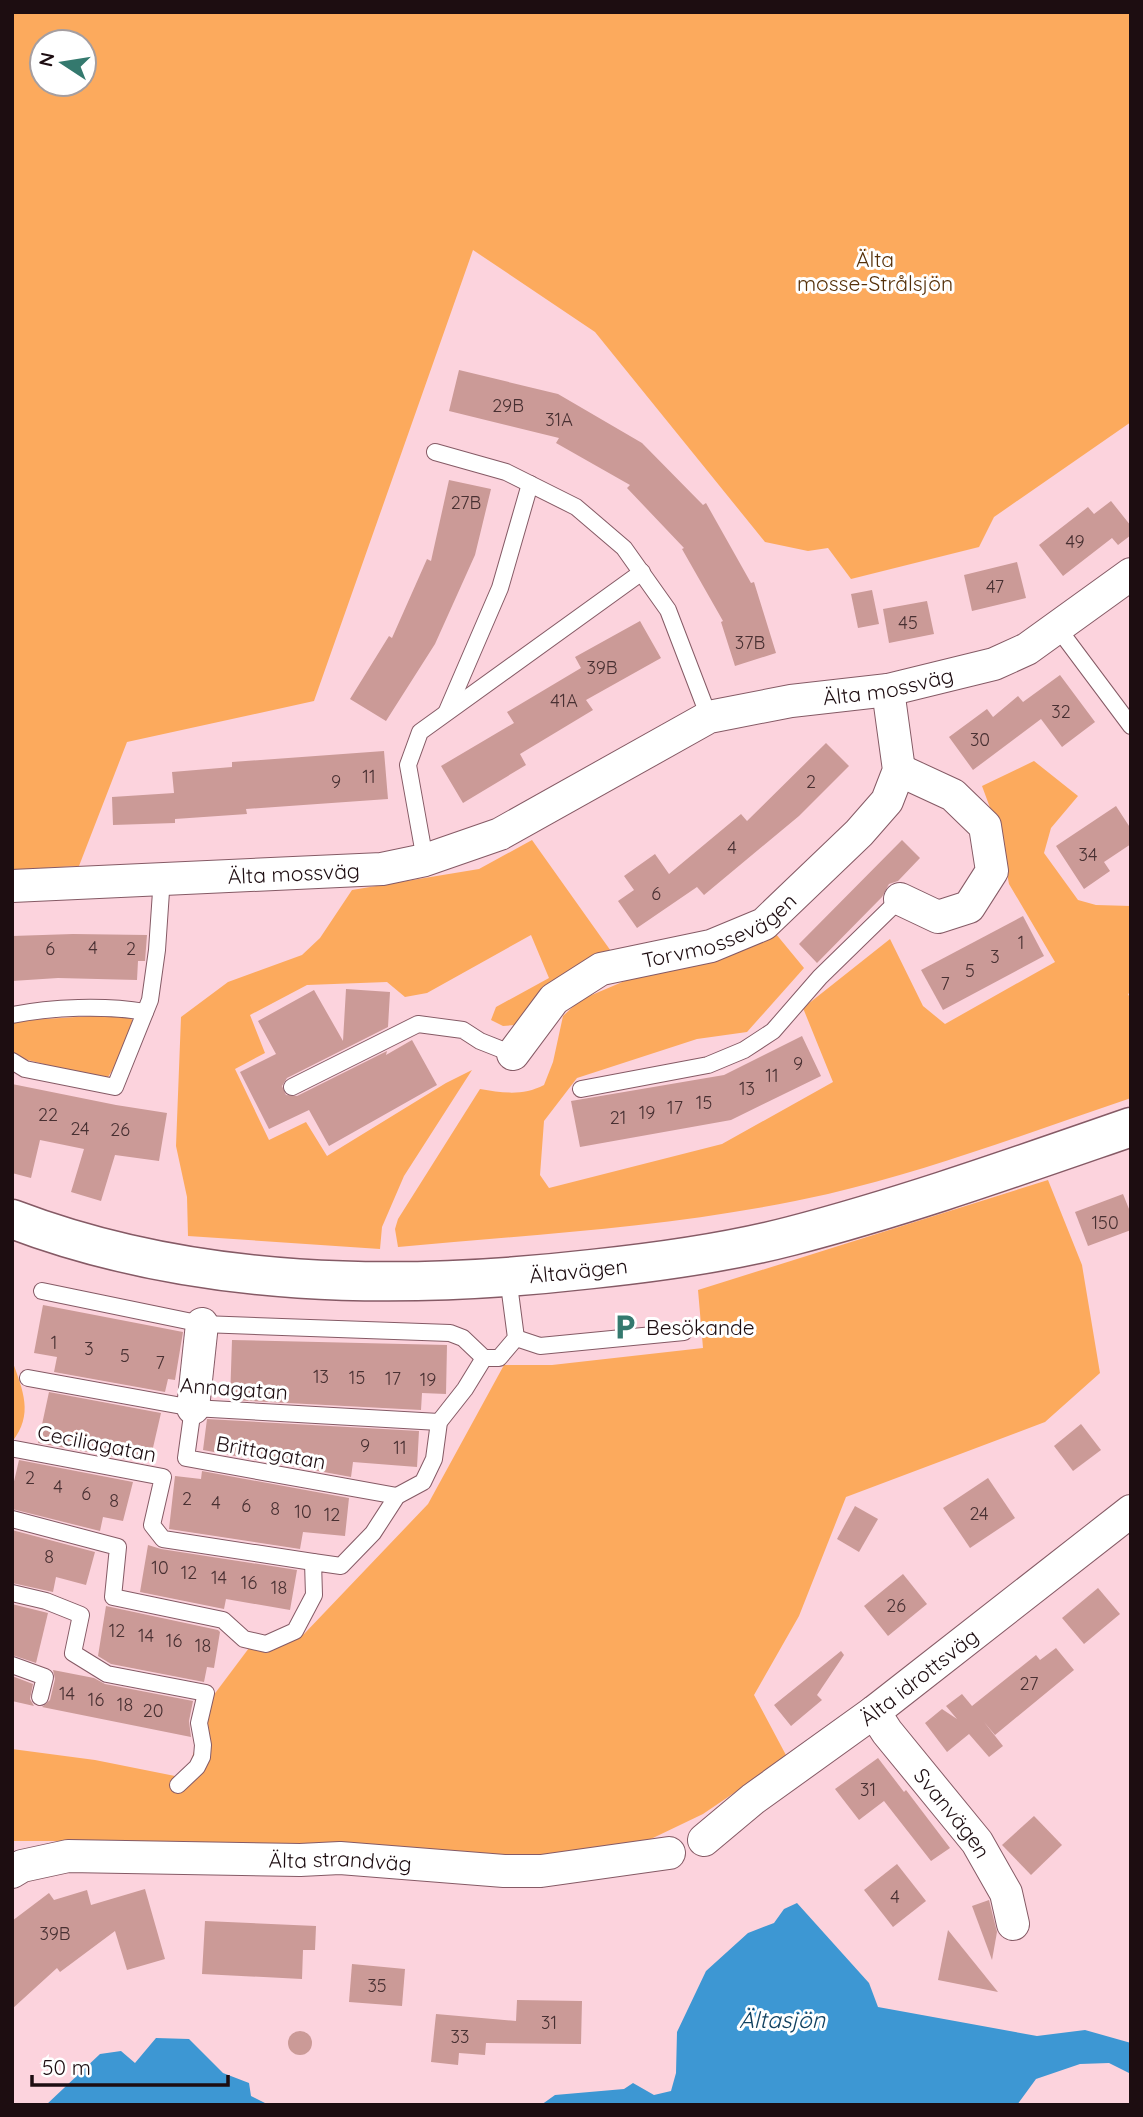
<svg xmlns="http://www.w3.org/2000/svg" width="1143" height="2117" font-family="Quicksand,sans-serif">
  <rect width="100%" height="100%" fill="#fcd3dd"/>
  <g fill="#fcaa5d" fill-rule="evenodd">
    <path d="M12,12H1131V422L994,517L979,547L851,579L828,548L808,551L765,542L595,332L473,250L314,701L127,742L79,866L12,870ZM42,42H84V84H42Z"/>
    <path d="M1034,761L1078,796L1051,828L1044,853L1078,900L1096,905L1131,906V992L1128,994L1131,1000V1098C1031,1132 931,1170 828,1194C687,1226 541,1234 398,1247L395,1229L398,1219L480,1089C503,1093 523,1096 544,1085L553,1062L563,1016L580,1000L634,977L776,934L804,968L747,1032L697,1039L577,1078L544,1121L540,1175L549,1188L722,1144L833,1082L803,1008L890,939L923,1006L945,1024L1055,962L1009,884L999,832L982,786Z"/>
    <polygon points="532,840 613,954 515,1025 503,1026 491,1020 496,1007 549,978 531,935 427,993 405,997 387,982 307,985 250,1015 265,1053 235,1069 269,1140 306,1122 327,1156 446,1083 472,1070 404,1176 382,1227 380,1249 188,1236 187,1197 176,1146 181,1017 228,982 302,955 320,938 352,890 479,869"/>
    <polygon points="125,1014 131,1017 133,1023 116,1065 108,1077 91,1076 12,1056 12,1021"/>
    <polygon points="1048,1180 1082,1265 1100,1373 1045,1422 846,1497 799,1616 754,1695 787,1757 703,1814 630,1849 494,1868 184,1841 12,1841 12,1749 95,1760 185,1778 213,1696 249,1648 267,1653 304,1634 428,1504 504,1365 552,1365 703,1348 698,1290"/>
    <path d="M12,1360C23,1391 34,1414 12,1442Z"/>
  </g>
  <g fill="#3d97d3">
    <polygon points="797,1903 869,1983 878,2007 1037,2036 1085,2030 1131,2043 1131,2071 1129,2073 1109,2063 1080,2064 1036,2079 1017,2105 541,2105 555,2095 624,2089 633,2083 654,2095 671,2091 676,2073 677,2032 706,1971 748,1933 774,1923 784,1909"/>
    <polygon points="156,2038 189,2039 223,2073 249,2083 251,2096 269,2105 46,2105 100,2054 121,2051 135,2063"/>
  </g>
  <g fill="#cb9a97">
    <polygon points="459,370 558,394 642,443 703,505 706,503 751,583 754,582 776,653 735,666 721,622 723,621 682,549 684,548 627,488 630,485 556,443 559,438 449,411"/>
    <polygon points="449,480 491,489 475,555 435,644 386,721 350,699 389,636 392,638 427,559 431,561"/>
    <polygon points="1111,501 1131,526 1131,535 1118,545 1112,538 1063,576 1039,545 1088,507 1094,514"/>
    <polygon points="1017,562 1026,598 972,611 964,575"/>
    <polygon points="872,590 879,624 858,628 851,594"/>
    <polygon points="927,601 934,634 889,643 883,609"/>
    <polygon points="640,621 661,658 586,700 593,710 520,754 526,765 463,803 441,766 514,723 507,712 581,668 575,657"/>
    <polygon points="1060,675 1095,722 1062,747 1041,719 973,770 949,737 987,709 993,717 1018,696 1023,702"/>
    <polygon points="826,743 849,766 799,816 704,895 697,887 637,928 618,901 634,890 624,876 655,854 669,874 741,814 747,821"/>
    <polygon points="384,751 388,799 246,809 247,814 175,819 175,823 113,825 112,797 174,793 172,772 232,767 232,762"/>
    <polygon points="1116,806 1131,829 1131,844 1104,862 1110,871 1084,889 1056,846"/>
    <polygon points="902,840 920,858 898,881 889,884 882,897 817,963 799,944"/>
    <polygon points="1023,916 1044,956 943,1010 921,970"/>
    <polygon points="73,934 147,935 145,961 138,961 137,980 58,978 12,981 12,936"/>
    <polygon points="346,989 390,992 388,1027 287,1078 282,1086 286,1095 297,1096 387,1051 386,1055 412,1040 437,1085 329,1146 309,1110 269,1129 240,1072 276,1054 258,1021 314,990 343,1041"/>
    <polygon points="802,1036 821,1076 731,1120 580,1147 571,1101 724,1075"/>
    <polygon points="12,1084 116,1105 167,1113 159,1161 115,1155 101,1201 71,1192 84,1149 40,1140 31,1178 12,1173"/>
    <polygon points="1123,1194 1131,1214 1131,1230 1088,1246 1075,1212"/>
    <polygon points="43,1305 183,1332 175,1380 168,1379 165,1392 54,1372 57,1357 34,1353"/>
    <polygon points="232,1340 447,1345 446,1394 422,1393 421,1410 230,1400"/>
    <polygon points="49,1392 161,1413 152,1452 140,1449 138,1461 38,1443"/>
    <polygon points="207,1419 419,1431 417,1467 353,1462 351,1477 203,1450"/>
    <polygon points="1081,1424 1101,1450 1073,1471 1054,1446"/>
    <polygon points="19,1460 133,1482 123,1521 103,1517 100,1531 12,1509 12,1490"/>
    <polygon points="202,1471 349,1498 345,1536 303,1532 300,1549 169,1529 175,1476 201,1479"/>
    <polygon points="988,1478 1015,1518 970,1548 943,1508"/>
    <polygon points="855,1506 878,1519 859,1552 837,1539"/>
    <polygon points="12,1530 95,1552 86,1585 56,1577 53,1592 12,1583"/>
    <polygon points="148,1545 161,1549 297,1570 290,1610 226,1599 224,1609 140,1592"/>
    <polygon points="903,1574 927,1604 888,1636 864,1606"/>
    <polygon points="1098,1588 1120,1614 1084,1644 1062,1618"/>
    <polygon points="12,1604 48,1613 36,1663 12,1655"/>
    <polygon points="106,1606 218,1630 220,1632 214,1668 207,1667 204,1682 111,1664 98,1656"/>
    <polygon points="1056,1648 1074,1670 995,1735 984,1722 1003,1746 989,1757 969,1734 947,1752 925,1723 942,1709 957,1719 946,1706 962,1694 972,1706 1036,1655 1040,1660"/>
    <polygon points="841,1651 844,1655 817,1695 822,1700 791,1726 774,1705"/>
    <polygon points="53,1670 94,1678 105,1684 193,1701 189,1721 191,1737 42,1707 50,1700 55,1679"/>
    <polygon points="12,1676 33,1684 30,1699 34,1706 12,1701"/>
    <polygon points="878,1758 904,1792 906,1790 950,1848 931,1861 884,1801 859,1820 835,1789"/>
    <polygon points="1034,1816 1062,1845 1031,1875 1002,1845"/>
    <polygon points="897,1864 926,1901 893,1927 864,1890"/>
    <polygon points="145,1889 165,1959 127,1970 115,1931 60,1972 57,1968 12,2009 12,1921 49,1893 54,1900 87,1890 91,1905"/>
    <polygon points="989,1900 997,1932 992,1960 972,1906"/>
    <polygon points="205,1921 316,1926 315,1950 303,1950 302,1979 202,1974"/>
    <polygon points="948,1930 998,1992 938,1980"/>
    <polygon points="352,1964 405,1969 402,2006 349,2002"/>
    <polygon points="517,2000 582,2001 581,2044 486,2043 485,2055 459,2053 458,2065 431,2062 436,2014 516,2021"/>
    <circle cx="300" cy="2043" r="12"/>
  </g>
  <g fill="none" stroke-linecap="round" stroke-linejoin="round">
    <defs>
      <g id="service">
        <polyline points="435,452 506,472 576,507 624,548 668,610 709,717"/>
        <polyline points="1057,627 1131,726"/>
        <polyline points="447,711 500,588 530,484"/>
        <polyline points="425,860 408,765 420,732 642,572"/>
        <path d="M12,1015C52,1007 105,1005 145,1012"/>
        <polyline points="12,1061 25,1069 115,1087 150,1000 157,950 162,877"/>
        <polyline points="292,1087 418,1024 463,1030 480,1041 513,1054"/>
        <polyline points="581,1089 708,1065 744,1050 773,1031 820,977 900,899"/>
        <polyline points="42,1291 202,1324 450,1333 463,1338 484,1358 499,1358 516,1338 508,1277"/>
        <polyline points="516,1338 540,1346 684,1332"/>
        <polyline points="28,1378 193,1408 439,1422"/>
        <polyline points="193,1408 186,1458 397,1496"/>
        <polyline points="15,1449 163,1477 152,1525 163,1539 313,1562"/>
        <polyline points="12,1519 118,1547 113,1597 223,1620 244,1639 266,1644 295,1631 314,1595 313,1562 341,1566 373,1533 397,1496 423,1482 434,1459 439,1422 465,1389 484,1358"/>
        <polyline points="12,1593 46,1601 81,1615 73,1653 107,1674 206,1693 199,1723 203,1745 202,1757 197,1767 178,1785"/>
        <polyline points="12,1665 45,1677 40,1697"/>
      </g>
      <g id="minor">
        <polyline points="899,770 953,795 985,826 992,871 969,907 938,917 900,899"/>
        <path id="s1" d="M12,886L382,869L425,860L500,834L709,717L791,701L888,690L994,664L1027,649L1131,574"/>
        <path id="s2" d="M513,1054L554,999L601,969L711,946L764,924L859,833L887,801L899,770L888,690"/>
        <polyline points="193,1408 202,1324"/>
        <path id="s3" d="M874,1712L887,1732L977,1842L1006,1893L1013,1924"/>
        <path id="s4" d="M704,1840L753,1799L874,1712L1131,1511"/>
        <path id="s5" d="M12,1872L22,1866L68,1856L300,1860L340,1858L504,1871H541L669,1853"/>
      </g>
      <g id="secondary">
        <path id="s6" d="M12,1219C196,1289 399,1291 592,1269C659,1262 726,1253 791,1236C906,1206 1018,1166 1131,1127"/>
      </g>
    </defs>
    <use href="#service" stroke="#855a65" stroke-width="18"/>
    <use href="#minor" stroke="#855a65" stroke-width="34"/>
    <use href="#secondary" stroke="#855a65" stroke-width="41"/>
    <use href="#service" stroke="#fff" stroke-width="16"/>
    <use href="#minor" stroke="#fff" stroke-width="32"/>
    <use href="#secondary" stroke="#fff" stroke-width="38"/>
  </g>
  <defs>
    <symbol id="parking-bare" viewBox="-9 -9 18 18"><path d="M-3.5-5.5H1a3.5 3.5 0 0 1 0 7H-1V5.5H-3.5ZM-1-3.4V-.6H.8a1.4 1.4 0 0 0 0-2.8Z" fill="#34796e" stroke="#fff" stroke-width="2.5" paint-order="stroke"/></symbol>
  </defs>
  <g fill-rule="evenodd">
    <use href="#parking-bare" x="606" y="1308" width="38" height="38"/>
  </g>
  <g text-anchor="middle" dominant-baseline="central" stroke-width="6" stroke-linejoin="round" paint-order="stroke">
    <g font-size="18" fill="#483032">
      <text x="508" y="405">29B</text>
      <text x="559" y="419">31A</text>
      <text x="466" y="502">27B</text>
      <text x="1075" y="541">49</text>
      <text x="995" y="586">47</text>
      <text x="908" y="622">45</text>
      <text x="750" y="642">37B</text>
      <text x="602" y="667">39B</text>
      <text x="564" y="700">41A</text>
      <text x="1061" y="711">32</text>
      <text x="980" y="739">30</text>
      <text x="369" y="776">11</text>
      <text x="336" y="781">9</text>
      <text x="811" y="781">2</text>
      <text x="732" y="847">4</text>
      <text x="1088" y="854">34</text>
      <text x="656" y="893">6</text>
      <text x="1021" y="942">1</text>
      <text x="93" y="947">4</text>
      <text x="50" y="948">6</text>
      <text x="131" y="948">2</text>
      <text x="995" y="956">3</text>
      <text x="970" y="970">5</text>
      <text x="945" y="983">7</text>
      <text x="798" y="1063">9</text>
      <text x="772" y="1075">11</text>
      <text x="747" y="1088">13</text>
      <text x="704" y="1102">15</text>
      <text x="675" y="1107">17</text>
      <text x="647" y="1112">19</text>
      <text x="48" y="1114">22</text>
      <text x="618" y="1117">21</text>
      <text x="80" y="1128">24</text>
      <text x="120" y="1129">26</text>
      <text x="1105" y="1222">150</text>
      <text x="54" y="1342">1</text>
      <text x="89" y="1348">3</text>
      <text x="125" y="1355">5</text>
      <text x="160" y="1362">7</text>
      <text x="321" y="1376">13</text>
      <text x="357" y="1377">15</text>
      <text x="393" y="1378">17</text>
      <text x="428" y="1379">19</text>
      <text x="365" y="1445">9</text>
      <text x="400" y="1447">11</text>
      <text x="30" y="1477">2</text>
      <text x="58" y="1486">4</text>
      <text x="86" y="1493">6</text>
      <text x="187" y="1498">2</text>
      <text x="114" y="1500">8</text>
      <text x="216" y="1502">4</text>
      <text x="246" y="1505">6</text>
      <text x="275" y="1508">8</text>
      <text x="303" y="1511">10</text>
      <text x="979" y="1513">24</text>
      <text x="332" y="1514">12</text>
      <text x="49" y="1556">8</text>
      <text x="160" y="1567">10</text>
      <text x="189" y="1572">12</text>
      <text x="219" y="1577">14</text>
      <text x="249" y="1582">16</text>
      <text x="279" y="1587">18</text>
      <text x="896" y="1605">26</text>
      <text x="117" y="1630">12</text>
      <text x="146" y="1635">14</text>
      <text x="174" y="1640">16</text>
      <text x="203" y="1645">18</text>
      <text x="1029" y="1683">27</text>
      <text x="67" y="1693">14</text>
      <text x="96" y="1699">16</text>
      <text x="125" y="1704">18</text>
      <text x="153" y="1710">20</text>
      <text x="868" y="1789">31</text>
      <text x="895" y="1896">4</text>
      <text x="55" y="1933">39B</text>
      <text x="377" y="1985">35</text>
      <text x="549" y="2022">31</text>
      <text x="460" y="2036">33</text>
    </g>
    <g font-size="21" fill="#553009" stroke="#fff">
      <text x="875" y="259">Älta<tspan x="875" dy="24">mosse-Strålsjön</tspan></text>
    </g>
    <g font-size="21" fill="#1d0d11" stroke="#fff">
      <text stroke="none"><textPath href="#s1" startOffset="915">Älta mossväg</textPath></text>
      <text stroke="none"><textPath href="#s1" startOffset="282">Älta mossväg</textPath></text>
      <text stroke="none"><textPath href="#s2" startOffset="250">Torvmossevägen</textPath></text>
      <text stroke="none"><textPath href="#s6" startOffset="574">Ältavägen</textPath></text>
      <text transform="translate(234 1388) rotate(4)">Annagatan</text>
      <text transform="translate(97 1443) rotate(11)">Ceciliagatan</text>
      <text transform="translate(271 1452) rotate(10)">Brittagatan</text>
      <text stroke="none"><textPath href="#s4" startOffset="270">Älta idrottsväg</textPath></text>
      <text stroke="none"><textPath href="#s3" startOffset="128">Svanvägen</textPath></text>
      <text stroke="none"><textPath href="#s5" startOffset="331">Älta strandväg</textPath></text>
    </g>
    <g font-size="21" fill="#1d0d11" stroke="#fff" text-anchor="start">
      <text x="646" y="1327">Besökande</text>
    </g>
    <g font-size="23" font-style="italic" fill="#114160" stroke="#fff">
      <text x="782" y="2019">Ältasjön</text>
    </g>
  </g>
  <rect width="1143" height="2117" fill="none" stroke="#1d0d11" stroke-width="28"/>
  <g transform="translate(63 63) rotate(282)"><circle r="33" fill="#ffffff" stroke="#a59ea0" stroke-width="2"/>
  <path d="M0-5L12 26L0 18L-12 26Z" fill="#34796e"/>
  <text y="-10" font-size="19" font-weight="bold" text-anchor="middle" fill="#1d0d11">N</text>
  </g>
  <path d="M32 2075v10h196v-10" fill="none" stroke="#1d0d11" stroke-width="3.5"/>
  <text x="42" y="2075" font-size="21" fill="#1d0d11" stroke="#ffffff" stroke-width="5" paint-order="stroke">50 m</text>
</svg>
